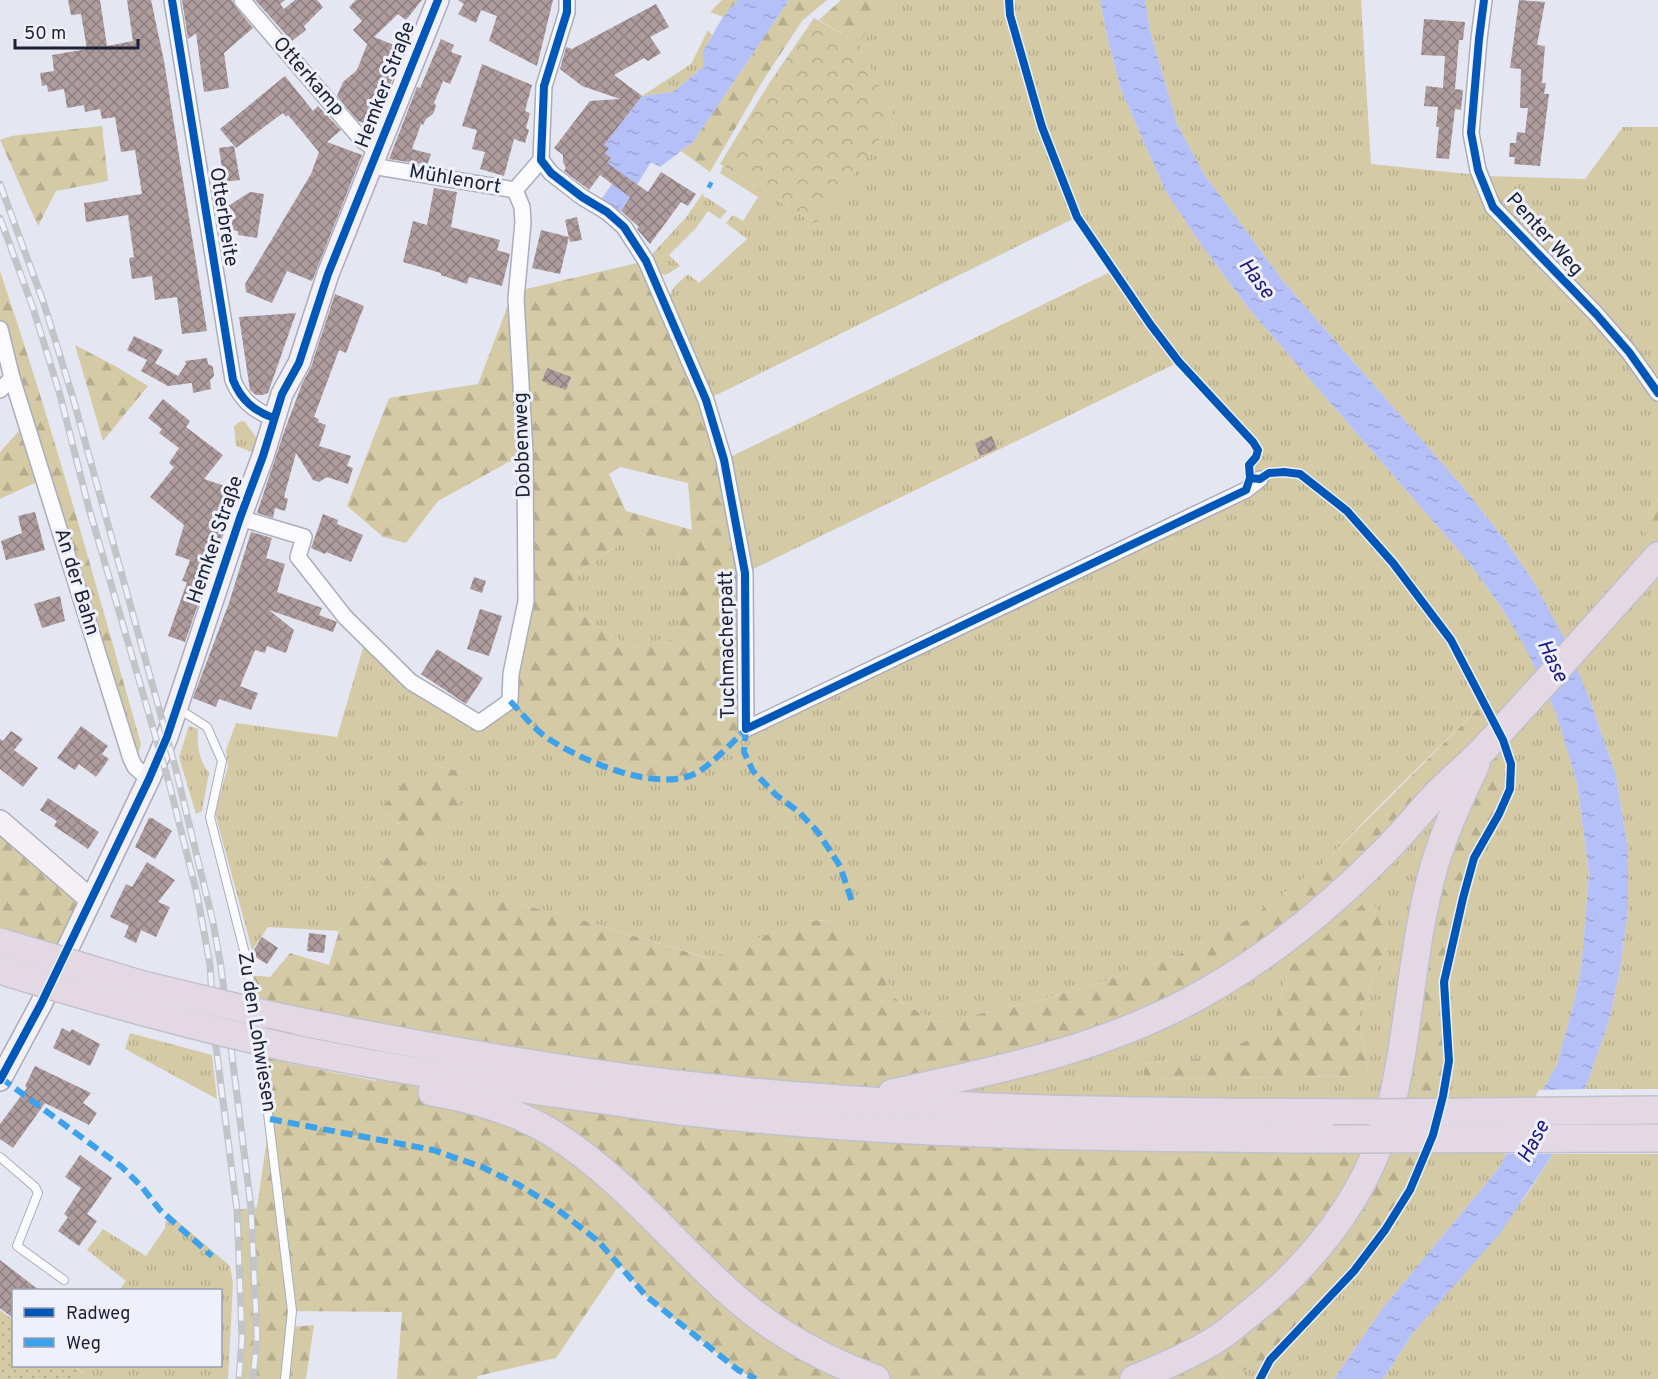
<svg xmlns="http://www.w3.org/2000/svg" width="1658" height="1379" font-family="Overpass,sans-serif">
  <defs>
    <pattern id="grass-tufts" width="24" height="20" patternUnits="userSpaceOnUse" patternTransform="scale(1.5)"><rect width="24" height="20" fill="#d4caa5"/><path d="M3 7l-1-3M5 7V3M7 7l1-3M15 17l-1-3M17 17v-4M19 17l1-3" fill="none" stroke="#b6ad8f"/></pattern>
    <pattern id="forest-firs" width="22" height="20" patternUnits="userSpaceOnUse" patternTransform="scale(1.5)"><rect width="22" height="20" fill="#d4caa5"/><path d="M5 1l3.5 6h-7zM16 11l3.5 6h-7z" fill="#b6ad8f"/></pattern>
    <pattern id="park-crowns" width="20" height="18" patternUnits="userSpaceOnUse" patternTransform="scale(1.5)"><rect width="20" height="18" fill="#d4caa5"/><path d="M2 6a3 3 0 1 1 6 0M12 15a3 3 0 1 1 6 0" fill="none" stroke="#b6ad8f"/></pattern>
    <pattern id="garden-dots" width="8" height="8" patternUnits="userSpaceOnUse" patternTransform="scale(1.5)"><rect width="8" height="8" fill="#d4caa5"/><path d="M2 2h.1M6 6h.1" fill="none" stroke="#b6ad8f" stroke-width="1.8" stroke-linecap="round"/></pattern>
    <pattern id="water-ripples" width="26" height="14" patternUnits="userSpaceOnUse" patternTransform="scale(1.5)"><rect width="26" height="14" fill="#b6c0f8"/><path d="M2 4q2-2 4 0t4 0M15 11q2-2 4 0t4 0" fill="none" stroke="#9ca5d5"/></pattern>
    <pattern id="building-cross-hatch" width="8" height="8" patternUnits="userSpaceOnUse" patternTransform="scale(1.5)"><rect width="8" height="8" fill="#ae9c9d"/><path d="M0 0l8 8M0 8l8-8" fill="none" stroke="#8d7f81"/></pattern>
  </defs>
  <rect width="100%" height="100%" fill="#e4e6f2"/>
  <g fill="url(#grass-tufts)" fill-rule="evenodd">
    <path d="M885,0H1100L1108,40L1121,90L1166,192L1200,243L1249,309L1471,565L1501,607L1524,644L1556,713L1577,783L1589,873L1582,960L1575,998L1557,1065L1498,1169L1382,1309L1334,1379H1222L1270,1360L1302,1328L1354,1271L1385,1230L1411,1190L1443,1096L1449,1061L1444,982L1463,898L1474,858L1499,814L1510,789L1483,704L1384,801L1325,862L1252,917L1187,951L1106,981L1025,1004L943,1022L935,1021L896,999L885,975L858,938L834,921L801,920L711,959L572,917L414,879L474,774L441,767L420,793L381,811L405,828L339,931L268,927L252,950L215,813L228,766L226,750L236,723L337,737L366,638L411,682L479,723L510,701L545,736L698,773L746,729L1246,490L1250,478L1249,465C1256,457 1259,452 1253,442L1179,362L745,573L724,460L1112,271L1077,217L706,400L669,301C670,288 679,282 688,274L699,283L747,239L726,223L733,215L743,221L758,197L720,173L723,166L816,224L895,119L859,44Z"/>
    <polygon points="1145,0 1361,0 1371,164 1487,176 1585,179 1623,127 1658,127 1658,499 1642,522 1658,571 1658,1089 1585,1089 1609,1021 1620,970 1628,909 1628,850 1616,775 1590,700 1535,584 1505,540 1462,486 1283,281 1204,174 1177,124 1150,31"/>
    <polygon points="708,30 712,35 703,51 703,67 673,92 642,96 691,64"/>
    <polygon points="703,193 704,198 706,197 727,211 720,219 708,211 696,228 669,255 680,266 666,275 660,274 646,261 687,216"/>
    <polygon points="244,421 256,437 255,449 252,452 236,446 234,426 239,422"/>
    <polygon points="636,534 678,543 681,638 631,648 575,610 575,574"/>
    <path d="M189,726L198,729C197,746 199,760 209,773L202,811L196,814L179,757Z"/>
    <path d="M1481,752L1388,1115L859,1100L1110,1035ZM1393,931L1358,1015L1369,1076L1144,1079V1064L1202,1058L1272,1031L1289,968Z"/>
    <polygon points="130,1033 212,1055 217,1099 125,1049"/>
    <polygon points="1553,1154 1658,1154 1658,1379 1383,1379 1413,1333 1526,1196"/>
    <polygon points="168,1213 230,1266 233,1283 228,1379 79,1379 83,1372 74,1366 220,1366 220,1290 119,1290 126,1281 87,1250 103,1229 146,1256 165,1228"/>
  </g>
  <g fill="url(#forest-firs)" fill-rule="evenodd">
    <polygon points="722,0 738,0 723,17 710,12"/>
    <polygon points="789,0 827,0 802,21 762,82 710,172 681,151 693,142"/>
    <polygon points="841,0 885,0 859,44 819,20"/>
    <polygon points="102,126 108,181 56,191 38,226 0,140 11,136"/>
    <path d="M646,261L706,400L739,533L746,729C734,741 712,764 698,772C661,795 579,760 546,737C533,728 522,713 510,701L526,601L525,453L438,501L406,543L383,537L347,506L389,398L478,384L513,292ZM620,467L688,483L692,530L626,511L609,474ZM636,534L678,543L680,638L631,648L575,610V574Z"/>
    <path d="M0,271C53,427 96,586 141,744L135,767L43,479L0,499V452L26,423L0,329Z"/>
    <polygon points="75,345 115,366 148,386 103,441"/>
    <polygon points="1658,499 1658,571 1653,562 1642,522"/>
    <polygon points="1483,704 1503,740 1511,764 1510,789 1499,814 1474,858 1463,898 1444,982 1449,1061 1443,1096 1410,1190 1385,1230 1354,1271 1302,1328 1270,1360 1222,1379 756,1379 738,1370 646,1296 620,1264 556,1358 478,1376 477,1379 397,1379 402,1312 292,1311 291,1327 314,1325 306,1379 239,1379 242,1338 237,1210 257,1207 270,1119 265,1080 247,1038 287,1063 376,1081 379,1066 1380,1139 1421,921 1481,754 1386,850 1159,1015 859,1100 253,1011 249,975 270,977 290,953 329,965 339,931 405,828 380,810 404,782 420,793 440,767 474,774 415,879 572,917 710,959 801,920 834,921 858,938 885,975 896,999 935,1021 943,1022 1025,1004 1106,981 1187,951 1252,917 1325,862"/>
    <polygon points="0,821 91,900 61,961 0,942"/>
    <polygon points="1370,898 1393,931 1358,1015 1369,1076 1144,1079 1144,1064 1202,1058 1272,1031 1289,968"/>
  </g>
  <polygon fill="url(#park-crowns)" points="814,18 859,44 895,119 816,224 720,164 770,82"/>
  <polygon fill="url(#garden-dots)" points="0,1310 13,1320 14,1366 74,1366 83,1373 79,1379 0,1379"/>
  <g fill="url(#water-ripples)">
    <polygon points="738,0 789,0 693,142 660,167 651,162 619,214 600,201 612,184 607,163 611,158 605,153 608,148 604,145 642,96 673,92 703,67 703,51 723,17"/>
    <polygon points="1100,0 1145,0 1150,31 1177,124 1204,174 1283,281 1462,486 1505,540 1535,584 1563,636 1590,700 1616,775 1628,850 1628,909 1620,970 1609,1021 1585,1089 1553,1154 1501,1232 1413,1333 1383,1379 1334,1379 1382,1309 1498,1169 1557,1065 1575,998 1582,960 1589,873 1577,783 1556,713 1524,645 1501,607 1471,565 1249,309 1200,243 1166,192 1121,90 1108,40"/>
  </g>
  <polygon fill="#e4e6f2" points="1588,1089 1557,1154 1503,1154 1539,1090"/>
  <g fill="url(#building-cross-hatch)">
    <polygon points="68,0 100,0 107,46 133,41 127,0 151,0 164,61 207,331 182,334 177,297 155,300 152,276 132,279 129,258 134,257 128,215 86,222 84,203 142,194 135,150 121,152 115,117 102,119 100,109 85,112 84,105 67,108 64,89 48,92 47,85 42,86 40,73 54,71 52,55 87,49 81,14 71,15"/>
    <polygon points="182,0 232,0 235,6 253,28 224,53 229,88 204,92 196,33 188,39"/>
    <polygon points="255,0 285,0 280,4 284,9 295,0 317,0 323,7 304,26 306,30 292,41"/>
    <polygon points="356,0 422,0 406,20 398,14 374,37 404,49 374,126 358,121 337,96 343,82 357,70 368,42 367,44 353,30 362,21 349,7"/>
    <polygon points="458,0 553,0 537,66 489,41 497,16 481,10 476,23 458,14 464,4"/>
    <polygon points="1519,0 1545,2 1537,45 1545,46 1542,83 1546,83 1544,94 1549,94 1540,166 1514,164 1515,157 1509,157 1510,143 1516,143 1517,132 1525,133 1528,108 1520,108 1521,69 1510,68"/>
    <polygon points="656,4 669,27 650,37 661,53 648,61 644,58 614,75 642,96 604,145 609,148 605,153 611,158 607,163 648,192 661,172 696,194 688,206 681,202 650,244 637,229 639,227 621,211 630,197 600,175 589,190 588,189 564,171 566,168 563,162 563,155 554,148 590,101 620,99 582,86 560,69 566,47 572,49"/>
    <polygon points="1424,19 1465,22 1463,40 1459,40 1455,89 1463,90 1461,110 1455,109 1449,159 1436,158 1439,127 1436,127 1438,107 1424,106 1426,86 1443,88 1445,56 1421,55"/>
    <polygon points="441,39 454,45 451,52 462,56 450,84 443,81 434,103 436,106 433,114 426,119 423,125 421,124 412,149 431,154 427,165 389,159 417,87 420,88"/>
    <polygon points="482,64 532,85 525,111 530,113 526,128 529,130 525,143 514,139 504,176 480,169 485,152 472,149 477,130 462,126"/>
    <polygon points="285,76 313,111 318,106 341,130 327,142 362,155 312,281 287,271 272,303 246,292 245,284 311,174 319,152 288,115 286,117 283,113 236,148 220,129"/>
    <polygon points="234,146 240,180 224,182 219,148"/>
    <polygon points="434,188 457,192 451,227 500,240 497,250 510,254 502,286 469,277 467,284 441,275 441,273 403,262 413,221 427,225"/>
    <polygon points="250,192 264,194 257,238 238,235 238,231 231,230 234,212 228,206"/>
    <polygon points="577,217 582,240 570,242 565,220"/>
    <polygon points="541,230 569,237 560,274 532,268"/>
    <polygon points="335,294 364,306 346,353 339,350 314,417 319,419 318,422 326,425 319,446 351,456 347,466 353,468 348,484 327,477 319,482 313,480 296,453 284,497 288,499 285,511 275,508 273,518 257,513 284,432 302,384 311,367"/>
    <polygon points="296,313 268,393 262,395 256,395 250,390 239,317"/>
    <polygon points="134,336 163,350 155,363 178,376 186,364 185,361 207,358 208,364 213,367 214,376 210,380 211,389 193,393 192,383 168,386 141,371 147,360 127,350"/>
    <polygon points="547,368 571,377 566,390 542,381"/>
    <polygon points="163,399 190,421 186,427 223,455 204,479 237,490 185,642 168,636 187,582 182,581 190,560 175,555 184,525 150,497 174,467 169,463 179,448 159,433 162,429 148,418"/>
    <polygon points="992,436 997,449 980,456 975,443"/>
    <polygon points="35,512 45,550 6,560 1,541 22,533 18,516"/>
    <polygon points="323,514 338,520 337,524 363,535 351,562 326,552 325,554 311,548"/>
    <polygon points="251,532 272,538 266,558 285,564 277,592 322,608 319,615 337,622 333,632 269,610 294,630 286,653 267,646 265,653 255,650 240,686 258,693 251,710 219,699 216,707 193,698 229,603"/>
    <polygon points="474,577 486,581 482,593 470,589"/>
    <polygon points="60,596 65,621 42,628 34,604"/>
    <polygon points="480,609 502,616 489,656 467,649"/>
    <polygon points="437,649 483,678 466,704 421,674"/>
    <polygon points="81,726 108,746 102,754 109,759 96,777 79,764 75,770 57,758"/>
    <polygon points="11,731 23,739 14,750 38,768 23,787 0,769 0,739 3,741"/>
    <polygon points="48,798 99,832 88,849 54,826 57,821 40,810"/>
    <polygon points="149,818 152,818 172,831 155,859 135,847"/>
    <polygon points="147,862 175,880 158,902 170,907 156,937 141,930 136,943 124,937 129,926 110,917 126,884 132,887"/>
    <polygon points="309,933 326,935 324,953 307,951"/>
    <polygon points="262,937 278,948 267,964 251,954"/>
    <polygon points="62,1028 70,1032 72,1029 100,1044 90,1066 53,1048"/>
    <polygon points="35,1066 91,1093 83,1103 97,1113 89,1125 45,1103 13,1148 0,1139 0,1124 27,1088 25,1086"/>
    <polygon points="80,1155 112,1178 87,1214 97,1221 79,1246 58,1231 68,1217 64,1214 81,1188 65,1177"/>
    <polygon points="0,1260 39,1290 14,1290 14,1319 0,1308"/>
  </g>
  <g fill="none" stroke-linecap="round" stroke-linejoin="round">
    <defs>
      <g id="lane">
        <polyline points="179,709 207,727 222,761 210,817 246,958 254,1005"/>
        <polyline points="260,1047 292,1311 285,1379"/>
        <polyline points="0,1157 35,1187 38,1193 17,1246 64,1280"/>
      </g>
      <g id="street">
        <path d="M172,0L233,380C241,400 254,411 274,418"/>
        <polyline points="242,0 362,140 378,151"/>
        <polyline points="1484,0 1479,39 1471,133 1478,170 1493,207 1596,314 1629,352 1658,393"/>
        <polyline points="541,160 551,173 582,197 607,212 624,227 646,261 706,400 724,460 745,573 746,729 1246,490 1260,479"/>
        <polyline points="372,166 515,190"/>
        <polyline points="515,190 541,160 544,86 567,12 567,0"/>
        <polyline points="0,329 12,378"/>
        <polyline points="0,390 12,378 131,759 135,767 149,779"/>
        <polyline points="240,518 304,537 298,557 345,617 411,682 479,723 510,701 511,674 526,601 525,452 516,299 523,222 522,207 515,190"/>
      </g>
      <g id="secondary">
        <polyline points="0,821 91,900"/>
        <polyline points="0,1080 41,1004 149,779 167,737 240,518 263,456 282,394 299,363 328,274 438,0"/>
      </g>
      <g id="highway">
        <path d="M264,1014C403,1043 543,1069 685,1085C914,1111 1146,1112 1376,1113"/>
        <path d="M290,1048C386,1068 483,1083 581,1097C614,1101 647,1107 680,1111C896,1136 1116,1138 1333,1139"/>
        <path d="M432,1092C473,1099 516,1111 552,1133C624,1178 675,1246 738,1300C780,1336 825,1360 876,1379"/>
        <path d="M892,1093C999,1070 1108,1048 1204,993C1271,955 1332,905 1386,850C1403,833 1418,814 1434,797C1450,780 1468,766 1483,750C1543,686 1600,621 1658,556"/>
        <path d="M1134,1379C1160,1368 1187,1357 1212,1342C1223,1336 1234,1326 1244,1318C1311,1266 1367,1197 1389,1114C1409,1037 1411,955 1431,878C1441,838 1459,801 1476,764"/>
      </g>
    </defs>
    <use href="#lane" stroke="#aaadbc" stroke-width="10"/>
    <use href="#street" stroke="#aaadbc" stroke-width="18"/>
    <use href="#secondary" stroke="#aaadbc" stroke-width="24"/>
    <use href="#highway" stroke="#c0c1ca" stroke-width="30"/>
    <use href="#lane" stroke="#fbfbfd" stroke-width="8"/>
    <use href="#street" stroke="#fbfbfd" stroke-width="15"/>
    <use href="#secondary" stroke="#f4f0f5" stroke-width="21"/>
    <use href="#highway" stroke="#e3d8e3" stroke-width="27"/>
    <defs>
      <g id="rail">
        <polyline points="0,184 44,304 73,398 176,770 213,922 221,967 251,1208 257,1337 253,1379"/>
        <polyline points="0,218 33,308 60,395 88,505 169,783 197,894 210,965 214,1031 237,1210 242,1338 239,1379"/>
      </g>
    </defs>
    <use href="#rail" stroke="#c3c4c8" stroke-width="7"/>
    <use href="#rail" stroke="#eef1fc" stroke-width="4.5" stroke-dasharray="14" stroke-linecap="butt"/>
    <defs>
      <g id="highway-bridge">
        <polyline points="0,942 143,985 264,1014"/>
        <path d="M0,970C96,1000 192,1026 290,1048"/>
        <polyline points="1376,1113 1658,1110"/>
        <polyline points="1333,1139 1658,1138"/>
      </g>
    </defs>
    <use href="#highway-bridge" stroke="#c0c1ca" stroke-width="30" stroke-linecap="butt"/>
    <use href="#highway-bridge" stroke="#e3d8e3" stroke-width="27"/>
    <g stroke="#3da2eb" stroke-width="6" stroke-dasharray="12 6" stroke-linecap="butt">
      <polyline points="708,184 712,186"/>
      <path d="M510,701C522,713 533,728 546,737C579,760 660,795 698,772C712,764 734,741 746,729"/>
      <polyline points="746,729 744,752 753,771 776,795 799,812 817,831 840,866 852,902"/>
      <polyline points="1,1078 122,1167 142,1187 160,1210 212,1256"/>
      <polyline points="270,1119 433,1150 482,1167 519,1185 553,1206 598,1241 646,1296 738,1370 756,1379"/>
    </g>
    <defs>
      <g id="cycleway">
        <path d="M172,0L233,380C241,400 254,411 274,418"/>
        <polyline points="567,0 567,12 544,86 541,160 551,173 582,197 607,212 624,227 646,261 706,400 724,460 745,573 746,729 1246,490 1250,478 1249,465 1256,457 1258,450 1253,442 1179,362 1150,324 1077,217 1042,127 1010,15 1009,0"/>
        <polyline points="1484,0 1479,39 1471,133 1478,170 1493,207 1596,314 1629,352 1658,393"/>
        <polyline points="1250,478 1260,479 1269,473 1284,472 1300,474 1347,511 1393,563 1451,640 1503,740 1511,764 1510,789 1499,814 1474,858 1463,898 1444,982 1449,1061 1443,1096 1433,1135 1410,1190 1385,1230 1354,1271 1270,1360 1260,1379"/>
        <polyline points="0,1080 41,1004 149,779 167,737 240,518 263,456 282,394 299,363 328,274 438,0"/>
      </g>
    </defs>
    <use href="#cycleway" stroke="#eef1fc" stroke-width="11"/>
    <use href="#cycleway" stroke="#0057b8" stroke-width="8"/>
  </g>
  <g text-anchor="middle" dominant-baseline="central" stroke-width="6" stroke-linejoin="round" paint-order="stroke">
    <g font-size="20" fill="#1d2134" stroke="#eef1fc">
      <text transform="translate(308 77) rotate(49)">Otterkamp</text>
      <text transform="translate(386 85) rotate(-69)">Hemker Straße</text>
      <text transform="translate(455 180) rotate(10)">Mühlenort</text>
      <text transform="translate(223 217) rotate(81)">Otterbreite</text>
      <text transform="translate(1544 235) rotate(48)">Penter Weg</text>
      <text transform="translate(523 445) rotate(-92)">Dobbenweg</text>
      <text transform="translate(216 540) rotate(-71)">Hemker Straße</text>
      <text transform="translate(76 582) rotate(73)">An der Bahn</text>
      <text transform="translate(728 645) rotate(-91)">Tuchmacherpatt</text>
      <text transform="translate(256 1032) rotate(81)">Zu den Lohwiesen</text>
    </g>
    <g font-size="21" font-style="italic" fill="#211781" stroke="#eef1fc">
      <text transform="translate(1256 279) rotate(53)">Hase</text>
      <text transform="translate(1552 661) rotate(64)">Hase</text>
      <text transform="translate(1534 1142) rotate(-62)">Hase</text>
    </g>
  </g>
  <rect x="12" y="1289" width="210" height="78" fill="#eef1fc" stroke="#9a9eac" stroke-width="1.5"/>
  <rect x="24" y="1308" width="30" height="9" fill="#0057b8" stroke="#9a9eac" stroke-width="1.5"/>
  <text x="66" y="1319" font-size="18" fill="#1d2134">Radweg</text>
  <rect x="24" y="1338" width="30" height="9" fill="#3da2eb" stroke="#9a9eac" stroke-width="1.5"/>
  <text x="66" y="1349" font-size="18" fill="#1d2134">Weg</text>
  <path d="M15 39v9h123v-9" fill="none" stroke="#1d2134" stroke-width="3"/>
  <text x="24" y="39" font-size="18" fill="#1d2134" stroke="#eef1fc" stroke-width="4.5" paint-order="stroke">50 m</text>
</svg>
